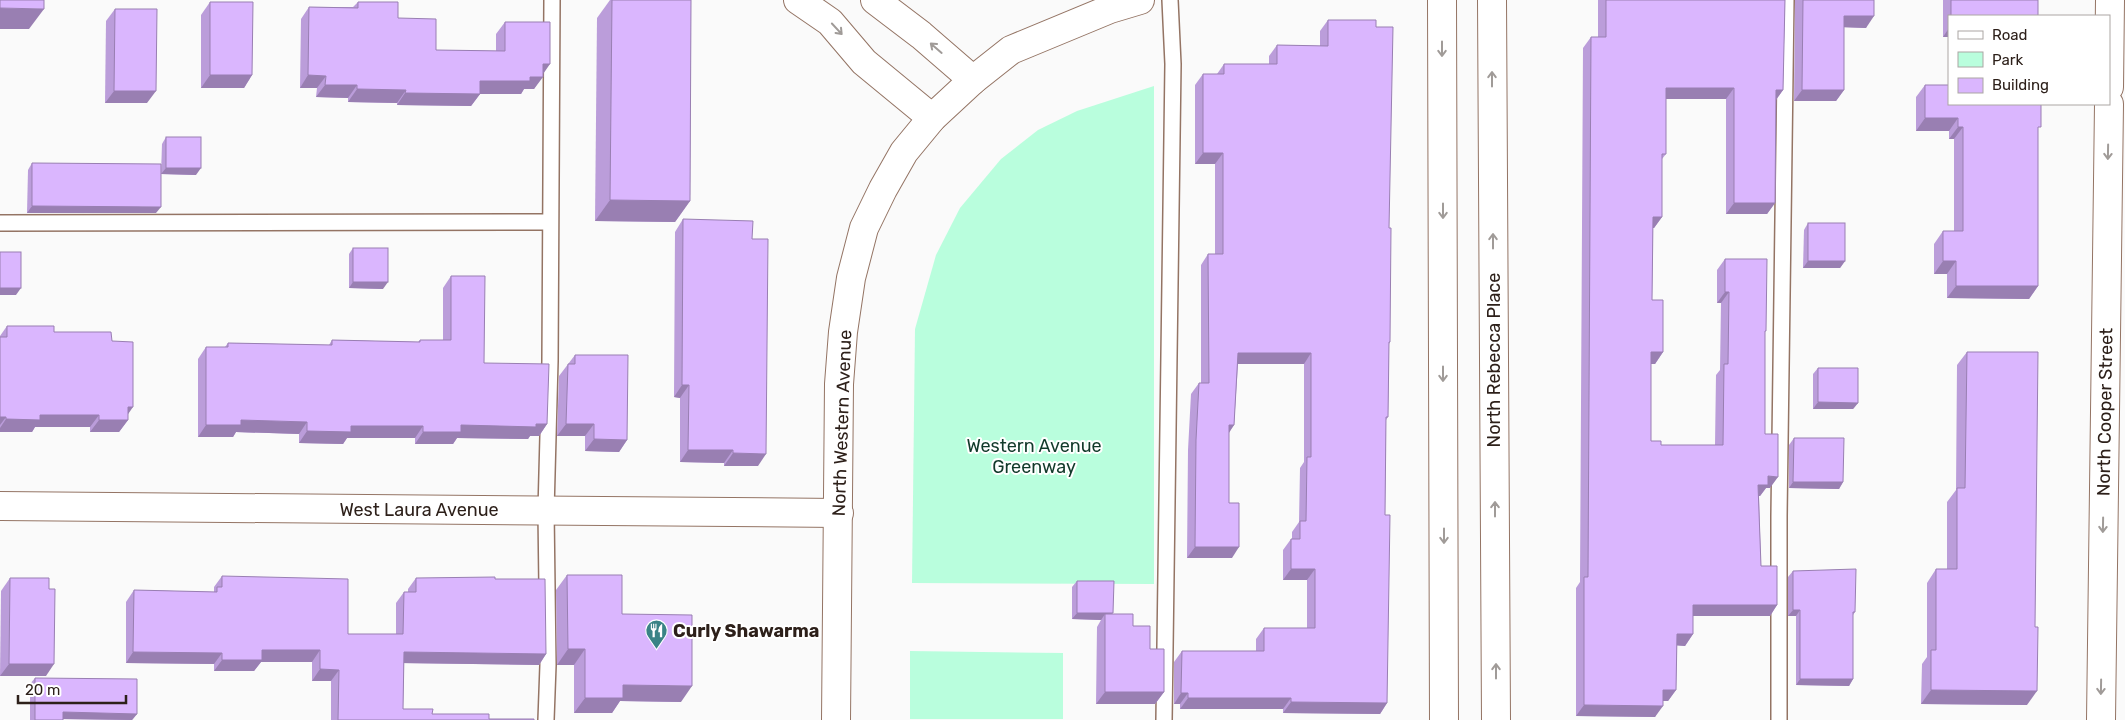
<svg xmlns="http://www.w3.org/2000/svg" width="2125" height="720" font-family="Rubik,sans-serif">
  <rect width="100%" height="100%" fill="#fafafa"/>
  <g fill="#b9fedd">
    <polygon points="1154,86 1154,584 912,583 915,329 936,255 960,208 1001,159 1038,130 1077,111"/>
    <polygon points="910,651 1063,653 1063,719 910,719"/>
  </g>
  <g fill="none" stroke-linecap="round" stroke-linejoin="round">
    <defs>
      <g id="service">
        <polyline points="0,223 550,222"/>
        <polyline points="546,720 548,665 546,511 550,361 552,0"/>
        <polyline points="1164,720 1173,64 1170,0"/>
        <polyline points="1779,720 1779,516 1786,0"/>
      </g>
      <g id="minor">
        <polyline points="1442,0 1444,720"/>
        <polyline points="1492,0 1496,720"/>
        <polyline points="2109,87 2110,0"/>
        <polyline points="0,506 839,513"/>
        <polyline points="2101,720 2109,104"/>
      </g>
      <g id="tertiary">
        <polyline points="798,0 830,22 864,62 932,118"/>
        <polyline points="875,0 921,35 973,80"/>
      </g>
      <polyline id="secondary" points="836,720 839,384 843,332 851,278 864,228 883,189 904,152 932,118 973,80 1011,50 1110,9 1140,0"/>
    </defs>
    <use href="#service" stroke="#947464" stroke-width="18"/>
    <use href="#minor" stroke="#947464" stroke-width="30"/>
    <use href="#tertiary" stroke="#947464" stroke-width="30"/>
    <use href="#secondary" stroke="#947464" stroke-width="30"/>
    <use href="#service" stroke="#fff" stroke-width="15"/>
    <use href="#minor" stroke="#fff" stroke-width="28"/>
    <use href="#tertiary" stroke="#fff" stroke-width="28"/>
    <use href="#secondary" stroke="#fff" stroke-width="28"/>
  </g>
  <g fill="#bb9dda">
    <polygon points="610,0 691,0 690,201 675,222 595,221 597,18"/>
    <polygon points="1598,0 1785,0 1783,90 1776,100 1775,203 1767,214 1726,214 1726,99 1666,99 1666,154 1662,159 1662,217 1654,228 1653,228 1652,300 1663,352 1655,364 1651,364 1651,441 1661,445 1715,445 1716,375 1720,370 1721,303 1717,303 1717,270 1725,259 1765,334 1765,434 1770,488 1766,488 1760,496 1759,496 1761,566 1777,605 1770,616 1693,616 1693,634 1685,646 1677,645 1676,690 1668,701 1663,701 1655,717 1576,716 1576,588 1580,582 1583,48 1591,37 1598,37"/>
    <polygon points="1795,0 1874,0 1866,28 1844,27 1844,90 1836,101 1794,101"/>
    <polygon points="1943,0 2038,0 2038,16 1949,16 1949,104 2038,131 2038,286 2029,299 1947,298 1947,274 1934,274 1934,244 1943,231 1954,231 1954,139 1949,139 1949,131 1916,131 1916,97 1925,85 1948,85 1948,37 1943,37"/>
    <polygon points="210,2 252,75 244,88 201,88 201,15"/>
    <polygon points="358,2 398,18 436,50 496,51 496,34 505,22 543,74 534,89 524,89 521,94 480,94 471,106 397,105 397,103 348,102 348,98 316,97 317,88 300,88 301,19 309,7 353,7"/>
    <polygon points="115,9 147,103 105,103 106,21"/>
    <polygon points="1328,20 1376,27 1389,228 1390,342 1389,344 1388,417 1386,420 1385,515 1387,703 1380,714 1283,713 1283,709 1180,709 1180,704 1174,704 1174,662 1182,651 1256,651 1256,639 1264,628 1307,628 1307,580 1283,580 1283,550 1291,539 1292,539 1292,532 1299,522 1300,468 1304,462 1304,364 1238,364 1234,425 1229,432 1229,503 1232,558 1187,558 1188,450 1191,394 1199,383 1201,383 1201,265 1208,254 1215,254 1215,164 1195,164 1195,85 1203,74 1217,74 1224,64 1269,64 1269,56 1277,45 1320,46 1320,31"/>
    <polygon points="166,137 196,175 161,174 162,144"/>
    <polygon points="32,163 156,213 27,213 28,170"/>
    <polygon points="683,219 752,239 758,466 724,466 724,463 680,462 680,398 674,397 675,232"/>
    <polygon points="1808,223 1845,261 1840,268 1803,268 1804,230"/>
    <polygon points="353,248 383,289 349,288 349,254"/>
    <polygon points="451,276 484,363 547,424 539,436 530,436 528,439 457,438 453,444 415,444 415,438 347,438 343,444 299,443 299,434 236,432 233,437 198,437 198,359 206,347 225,347 228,343 329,345 332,340 418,342 420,340 443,340 443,288"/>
    <polygon points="7,326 54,332 112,341 128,414 128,420 119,432 90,432 90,427 35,427 32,432 0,432 0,336"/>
    <polygon points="1967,352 2027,705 1921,704 1922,664 1927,657 1927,583 1936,569 1947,569 1947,502 1956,490 1957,365"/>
    <polygon points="575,355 627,440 619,452 585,451 585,436 557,436 559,376"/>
    <polygon points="1818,368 1858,403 1853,409 1813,409 1813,374"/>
    <polygon points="1794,438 1843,482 1839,489 1789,488 1789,445"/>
    <polygon points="1793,571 1855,612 1853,615 1853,679 1849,686 1796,685 1796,616 1788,616 1788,577"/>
    <polygon points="567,575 622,614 681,702 620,701 612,713 574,713 574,665 557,665 556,590"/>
    <polygon points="222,576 348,634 396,634 396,603 404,592 408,592 408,589 416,578 495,579 546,654 539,665 404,663 403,709 432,714 489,719 534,720 331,720 331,681 312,681 312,662 261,662 254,671 214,671 214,664 126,663 126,602 134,590 214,592 214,587"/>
    <polygon points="10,578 46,676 0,676 1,591"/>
    <polygon points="1077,581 1113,614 1133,626 1150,649 1164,692 1155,704 1096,704 1097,627 1101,620 1072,619 1072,587"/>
    <polygon points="35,678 137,714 132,720 63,719 63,720 30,720 30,684"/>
  </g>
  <g fill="#997fb2">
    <polygon points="0,8 44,9 29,29 0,29"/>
    <polygon points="1844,16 1874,16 1866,28 1836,27"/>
    <polygon points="1949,28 1949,36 1948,37 1943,37"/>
    <polygon points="543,64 550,64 541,77 543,77 534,89 524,89 521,94 480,94 471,106 397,105 405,93 480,81 530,77"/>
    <polygon points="210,75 252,75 244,88 201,88"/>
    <polygon points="308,75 326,76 317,88 300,88"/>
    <polygon points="325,85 357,85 348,98 316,97"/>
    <polygon points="1666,88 1734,88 1726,99 1658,99"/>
    <polygon points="357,89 406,90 397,103 348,102"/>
    <polygon points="1776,90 1783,90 1775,101"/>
    <polygon points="1802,90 1844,90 1836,101 1794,101"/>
    <polygon points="114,91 156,91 147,103 105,103"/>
    <polygon points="1925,118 1958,118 1949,131 1916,131"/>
    <polygon points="1958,127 1963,127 1954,139 1949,139"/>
    <polygon points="1203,153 1223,153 1215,164 1195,164"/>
    <polygon points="166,168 201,168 196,175 161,174"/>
    <polygon points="610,200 690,201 675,222 595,221"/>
    <polygon points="1734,203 1775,203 1767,214 1726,214"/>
    <polygon points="32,206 161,207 156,213 27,213"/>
    <polygon points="1653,217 1662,217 1654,228 1645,228"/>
    <polygon points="1808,261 1845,261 1840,268 1803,268"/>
    <polygon points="1943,261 1956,261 1947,274 1934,274"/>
    <polygon points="353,282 388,282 383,289 349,288"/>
    <polygon points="1956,286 2038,286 2029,299 1947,298"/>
    <polygon points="0,288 21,288 16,295 0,295"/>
    <polygon points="1725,292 1729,292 1721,303 1717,303"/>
    <polygon points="1651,352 1663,352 1655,364 1644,364"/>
    <polygon points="1238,353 1311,353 1304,364 1231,364"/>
    <polygon points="682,385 689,385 680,398 674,397"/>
    <polygon points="1818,402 1858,403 1853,409 1813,409"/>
    <polygon points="128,407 133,407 124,420 128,420 119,432 90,432 99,420"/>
    <polygon points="40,415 99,415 90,427 35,427 32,432 0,432 0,428 6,419"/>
    <polygon points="0,417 6,417 0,425"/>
    <polygon points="241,420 307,422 299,434 236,432 233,437 198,437 206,425"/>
    <polygon points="547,424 539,436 530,436 528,439 457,438 453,444 415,444 423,432 461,425"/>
    <polygon points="566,424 594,424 585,436 557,436"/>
    <polygon points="1229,425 1234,425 1227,436"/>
    <polygon points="351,426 423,426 415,438 347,438 343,444 299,443 307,431"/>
    <polygon points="594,439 627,440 619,452 585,451"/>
    <polygon points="688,450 733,450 724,463 680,462"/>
    <polygon points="733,453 766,454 758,466 724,466"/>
    <polygon points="1768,476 1778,477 1770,488 1766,488 1760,496 1751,496 1758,485"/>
    <polygon points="1793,482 1843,482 1839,489 1789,488"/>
    <polygon points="1195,547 1239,547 1232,558 1187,558"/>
    <polygon points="1291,569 1315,569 1307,580 1283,580"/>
    <polygon points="1693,605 1777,605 1770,616 1685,616"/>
    <polygon points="1793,610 1800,610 1796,616 1788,616"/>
    <polygon points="1077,613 1113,613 1105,614 1101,620 1072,619"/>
    <polygon points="1677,634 1693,634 1685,646 1669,645"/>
    <polygon points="568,649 585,649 574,665 557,665"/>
    <polygon points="262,650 320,650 312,662 261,662 254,671 214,671 222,660"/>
    <polygon points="133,652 222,653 214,664 126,663"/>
    <polygon points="404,652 546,654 539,665 396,663"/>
    <polygon points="9,664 54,664 46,676 0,676"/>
    <polygon points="320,669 339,670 331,681 312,681"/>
    <polygon points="1800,679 1853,679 1849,686 1796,685"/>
    <polygon points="623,685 692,686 681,702 620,701 612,713 574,713 585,698"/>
    <polygon points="1663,690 1676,690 1668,701 1655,701"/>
    <polygon points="1931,690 2037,691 2027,705 1921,704"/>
    <polygon points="1105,692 1164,692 1155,704 1096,704"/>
    <polygon points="1181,693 1188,693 1180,704 1174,704"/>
    <polygon points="1188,698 1291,698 1283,709 1180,709"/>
    <polygon points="1291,702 1387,703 1380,714 1283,713"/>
    <polygon points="1584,705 1663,706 1655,717 1576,716"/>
    <polygon points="63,712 137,714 132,720 59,719"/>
  </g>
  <g fill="#dab6fe" stroke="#997fb2">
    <polygon points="0,0 44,0 44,9 0,8"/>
    <polygon points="612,0 691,0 690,201 610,200"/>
    <polygon points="1606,0 1785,0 1783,90 1776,90 1775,203 1734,203 1734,88 1666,88 1666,154 1662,154 1662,217 1653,217 1652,300 1663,300 1663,352 1651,352 1651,441 1661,441 1661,445 1723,445 1724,364 1728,364 1729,292 1725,292 1725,259 1767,259 1766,331 1765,331 1765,434 1778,434 1778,477 1768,476 1768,485 1758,485 1761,566 1777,566 1777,605 1693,605 1693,634 1677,634 1676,690 1663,690 1663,706 1584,705 1584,577 1588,577 1591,37 1606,37"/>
    <polygon points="1803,0 1874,0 1874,16 1844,16 1844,90 1802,90"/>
    <rect x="1951" y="0" width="87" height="16"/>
    <polygon points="210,2 253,2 252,75 210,75"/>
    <polygon points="358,2 398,2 398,18 436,19 436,50 505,51 505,22 550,22 550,64 543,64 543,77 530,77 530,81 480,81 480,94 405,93 406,90 357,89 357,85 325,85 326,76 308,75 309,7 358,8"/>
    <polygon points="115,9 157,9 156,91 114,91"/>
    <polygon points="1328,20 1376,20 1376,27 1393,27 1389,228 1391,228 1390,342 1389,342 1388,417 1386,417 1385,515 1390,515 1387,703 1291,702 1291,698 1188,698 1188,693 1181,693 1182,651 1264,651 1264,628 1315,628 1315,569 1291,569 1291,539 1300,539 1300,521 1306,521 1307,457 1311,457 1311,353 1238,353 1234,425 1229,425 1229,503 1239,503 1239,547 1195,547 1196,440 1199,383 1209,383 1208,254 1223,254 1223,153 1203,153 1203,74 1224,74 1224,64 1277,64 1277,45 1328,46"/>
    <polygon points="1925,85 1949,85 1949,104 2041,104 2041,127 2038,127 2038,286 1956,286 1956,261 1943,261 1943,231 1963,231 1963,127 1958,127 1958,118 1925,118"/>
    <rect x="166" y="137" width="35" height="31"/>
    <polygon points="32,163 161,164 161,207 32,206"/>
    <polygon points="683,219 753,221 752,239 768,239 766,454 733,453 733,450 688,450 689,385 682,385"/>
    <rect x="1808" y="223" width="37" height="38"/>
    <rect x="353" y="248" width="35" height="34"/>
    <rect x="0" y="252" width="21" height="36"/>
    <polygon points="451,276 485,276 484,363 549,364 547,424 536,424 536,427 461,425 461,432 423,432 423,426 351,426 351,432 307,431 307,422 241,420 241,425 206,425 206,347 228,347 228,343 332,345 332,340 420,342 420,340 451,340"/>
    <polygon points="7,326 54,326 54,332 111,332 112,341 133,342 133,407 128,407 128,420 99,420 99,415 40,415 40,420 6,419 6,417 0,417 0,337 7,337"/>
    <polygon points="1967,352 2038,352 2035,627 2038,627 2037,691 1931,690 1931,650 1936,650 1936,569 1957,569 1957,488 1965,488"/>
    <polygon points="575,355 628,355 627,440 594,439 594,424 566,424 568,364 575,364"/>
    <polygon points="1818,368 1858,368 1858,403 1818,402"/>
    <polygon points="1794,438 1844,438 1843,482 1793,482"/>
    <polygon points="1856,569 1855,612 1853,612 1853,679 1800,679 1800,610 1793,610 1793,571"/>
    <polygon points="567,575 622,575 622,614 692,615 692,686 623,685 623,698 585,698 585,649 568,649"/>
    <polygon points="222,576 348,579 348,634 403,634 404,592 416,592 416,578 495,577 495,579 545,579 546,654 404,652 403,709 433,709 432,714 489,714 489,719 534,719 534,720 338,720 339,670 320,669 320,650 262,650 262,660 222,660 222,653 133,652 134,590 217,592 217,587 222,587"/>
    <polygon points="10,578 49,578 49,589 55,589 54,664 9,664"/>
    <polygon points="1077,581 1114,581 1113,613 1077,613"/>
    <polygon points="1105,614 1133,614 1133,626 1150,626 1150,649 1164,649 1164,692 1105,692"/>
    <polygon points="35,678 137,679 137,714 63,712 63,720 35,720"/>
  </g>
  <defs><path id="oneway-shaft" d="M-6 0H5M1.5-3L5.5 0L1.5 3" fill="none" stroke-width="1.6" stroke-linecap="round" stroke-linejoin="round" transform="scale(1.25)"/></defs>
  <g stroke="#a09b98">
    <use href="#oneway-shaft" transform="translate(837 29) rotate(47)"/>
    <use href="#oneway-shaft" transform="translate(936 48) rotate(-139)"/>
    <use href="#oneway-shaft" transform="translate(1442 49) rotate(90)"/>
    <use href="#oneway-shaft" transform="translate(1492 79) rotate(-90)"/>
    <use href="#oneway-shaft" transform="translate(2108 152) rotate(91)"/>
    <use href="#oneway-shaft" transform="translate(1443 211) rotate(90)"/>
    <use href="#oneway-shaft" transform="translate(1493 241) rotate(-90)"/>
    <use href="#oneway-shaft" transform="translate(1443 374) rotate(90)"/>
    <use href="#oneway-shaft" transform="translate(1495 509) rotate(-90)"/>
    <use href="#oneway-shaft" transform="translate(2103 525) rotate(91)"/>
    <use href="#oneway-shaft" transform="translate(1444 536) rotate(90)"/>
    <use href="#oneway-shaft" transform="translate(1496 671) rotate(-90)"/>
    <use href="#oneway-shaft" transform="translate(2101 687) rotate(91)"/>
  </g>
  <defs>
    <symbol id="restaurant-pin" viewBox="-11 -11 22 30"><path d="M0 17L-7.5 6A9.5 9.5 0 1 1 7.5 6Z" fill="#3a8386" stroke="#fff"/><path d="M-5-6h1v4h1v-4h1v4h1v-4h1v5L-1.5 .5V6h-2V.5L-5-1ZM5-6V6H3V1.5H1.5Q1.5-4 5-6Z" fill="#fff"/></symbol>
  </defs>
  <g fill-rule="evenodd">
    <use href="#restaurant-pin" x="644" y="618" width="25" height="34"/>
  </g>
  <g text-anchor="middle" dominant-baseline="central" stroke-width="4" stroke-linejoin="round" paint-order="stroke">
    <g font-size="18" fill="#2d201a" stroke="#fff">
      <text transform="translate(1494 360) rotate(-90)">North Rebecca Place</text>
      <text transform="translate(2105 412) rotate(-89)">North Cooper Street</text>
      <text transform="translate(842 423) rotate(-88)">North Western Avenue</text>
      <text x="419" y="510">West Laura Avenue</text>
    </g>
    <g font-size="18" fill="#113a2a" stroke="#fff">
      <text x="1034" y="446">Western Avenue<tspan x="1034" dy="21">Greenway</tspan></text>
    </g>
    <g font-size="18" font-weight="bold" fill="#2d201a" stroke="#fff" text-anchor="start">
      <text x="673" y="631">Curly Shawarma</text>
    </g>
  </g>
  <rect x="1948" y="15" width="162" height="90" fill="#ffffff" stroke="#aba6a3"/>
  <rect x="1958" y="31" width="25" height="8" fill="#ffffff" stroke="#aba6a3"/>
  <text x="1992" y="40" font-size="15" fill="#2d201a">Road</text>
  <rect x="1958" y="52" width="25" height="15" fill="#b9fedd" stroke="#aba6a3"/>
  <text x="1992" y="65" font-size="15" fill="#2d201a">Park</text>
  <rect x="1958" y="78" width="25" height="15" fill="#dab6fe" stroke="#aba6a3"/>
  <text x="1992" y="90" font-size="15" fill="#2d201a">Building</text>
  <path d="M18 695v8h108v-8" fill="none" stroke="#2d201a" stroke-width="2.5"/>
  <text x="25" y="695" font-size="15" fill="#2d201a" stroke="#ffffff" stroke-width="4" paint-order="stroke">20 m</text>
</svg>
